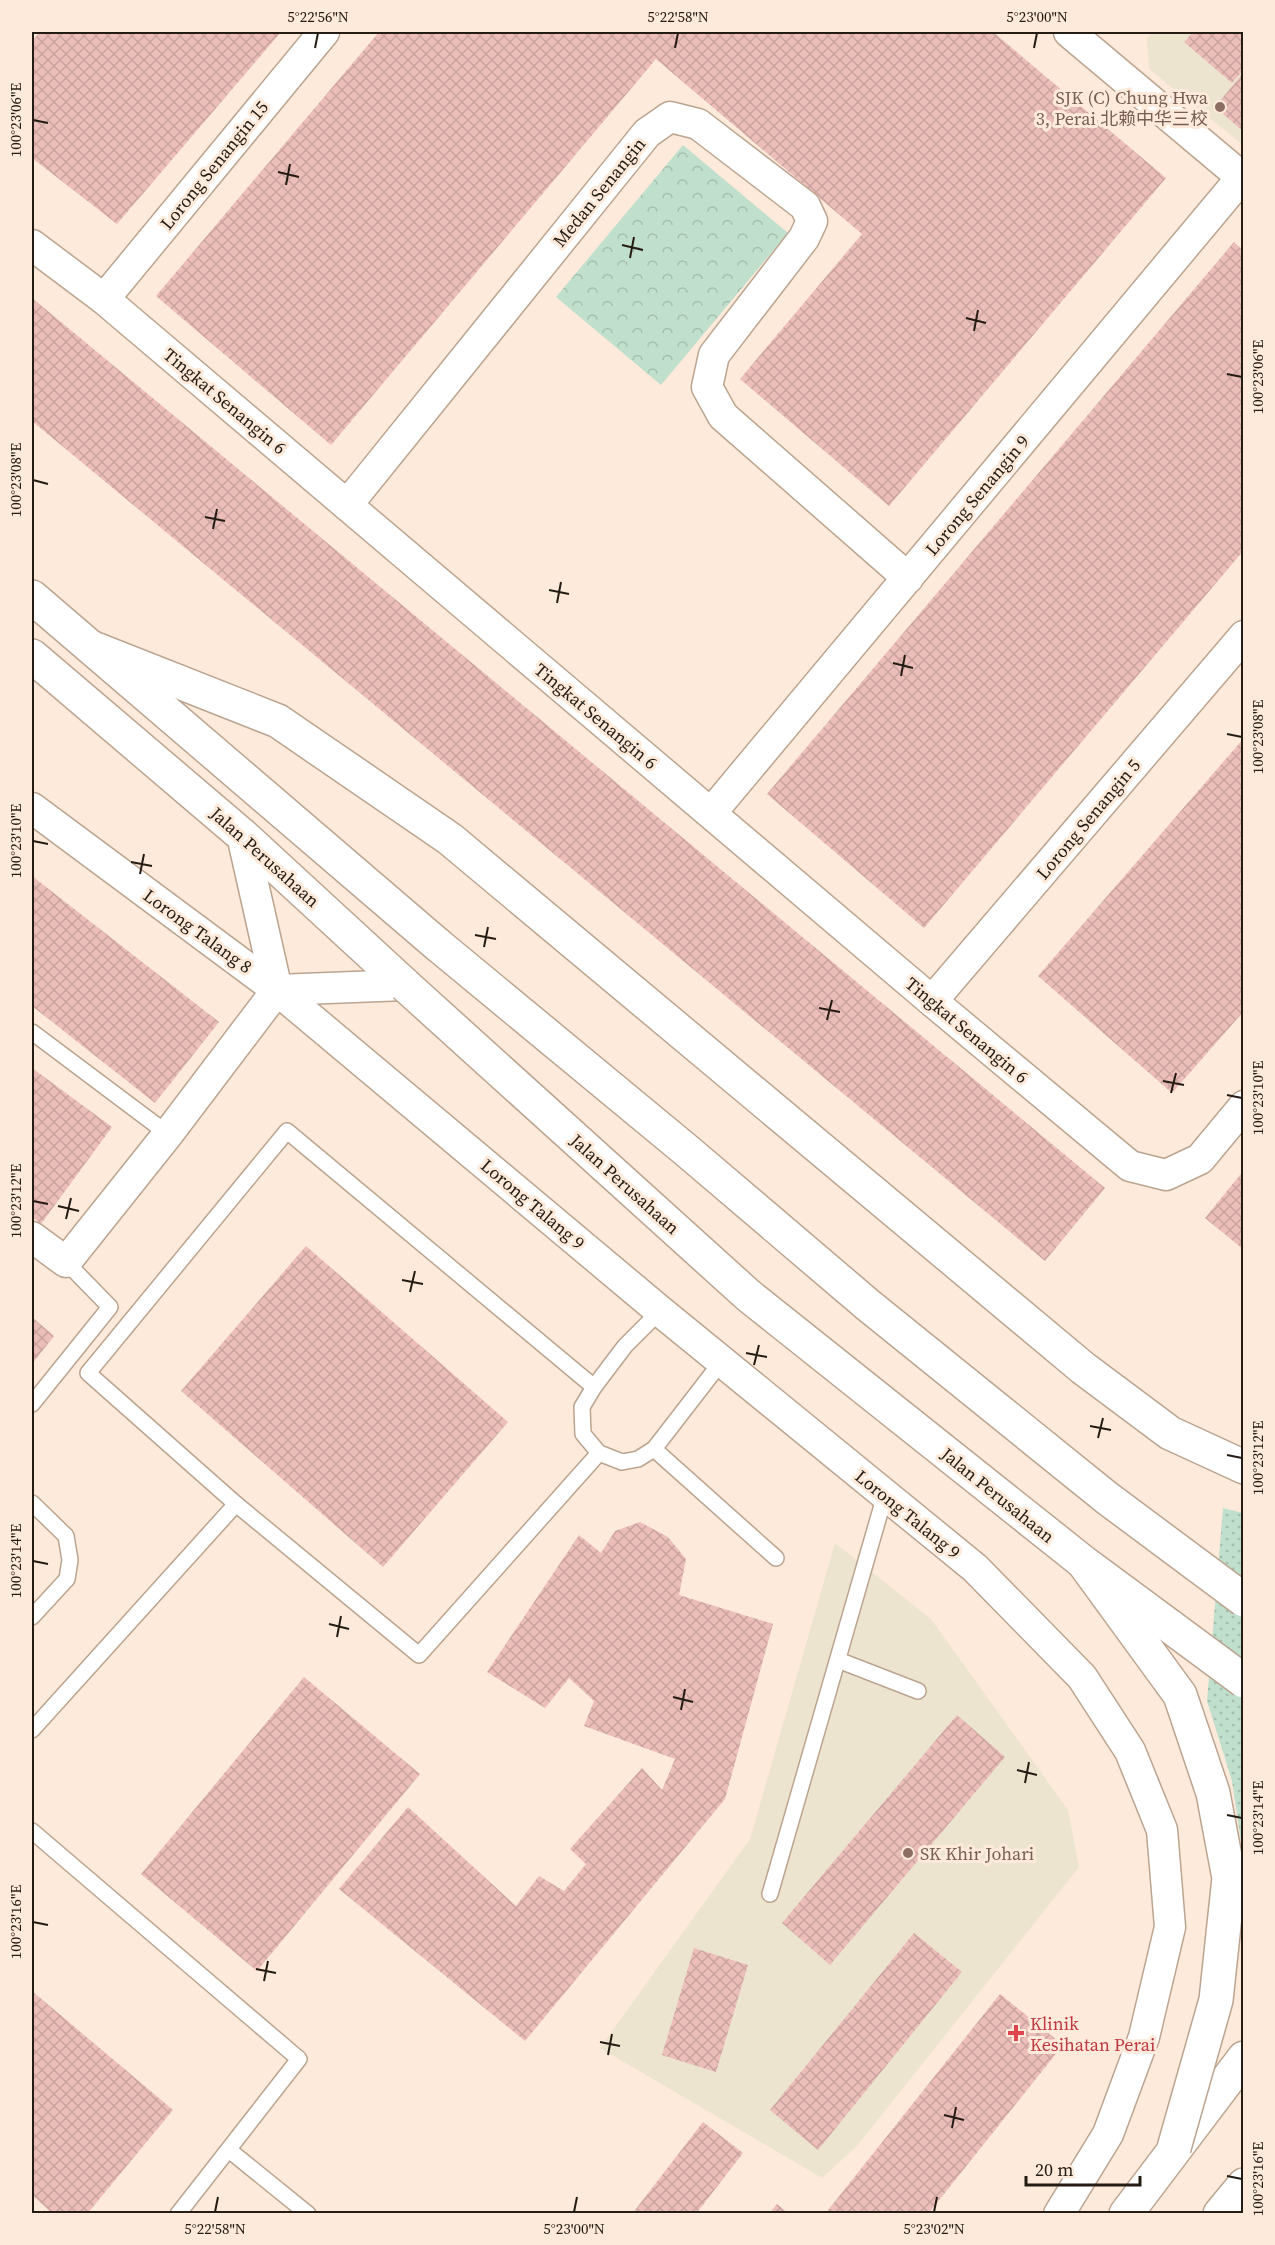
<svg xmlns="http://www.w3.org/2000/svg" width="1275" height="2245" font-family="'Source Serif 4','Noto Sans SC',serif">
  <defs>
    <pattern id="grass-dots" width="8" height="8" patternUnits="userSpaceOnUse" patternTransform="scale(1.5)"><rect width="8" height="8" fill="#c0dfcc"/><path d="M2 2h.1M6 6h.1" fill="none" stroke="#a5bfae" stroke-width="1.8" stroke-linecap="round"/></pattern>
    <pattern id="park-crowns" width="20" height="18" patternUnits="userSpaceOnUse" patternTransform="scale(1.5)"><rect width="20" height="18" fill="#c0dfcc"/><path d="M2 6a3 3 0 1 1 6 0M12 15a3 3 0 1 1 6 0" fill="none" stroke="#a5bfae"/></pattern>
    <pattern id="building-cross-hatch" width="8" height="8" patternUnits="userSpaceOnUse" patternTransform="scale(1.5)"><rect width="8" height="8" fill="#ecbeba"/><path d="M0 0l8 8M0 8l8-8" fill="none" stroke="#caa39f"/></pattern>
  </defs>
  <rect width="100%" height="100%" fill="#feeada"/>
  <g fill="#ede4cf">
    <polygon points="1152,32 1243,32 1243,145 1149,69 1147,38"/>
    <polygon points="835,1543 931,1619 1068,1810 1079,1867 857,2146 822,2178 600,2048 750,1839"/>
  </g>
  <polygon fill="url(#grass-dots)" points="1223,1508 1243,1513 1243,1855 1232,1781 1207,1701"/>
  <polygon fill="url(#park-crowns)" points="683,145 788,233 661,385 556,297"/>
  <g fill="url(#building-cross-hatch)">
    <polygon points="40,32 281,32 117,224 32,158 32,41"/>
    <polygon points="379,32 993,32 1166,178 889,506 740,379 862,234 656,59 331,445 156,296"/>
    <polygon points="1193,32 1244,32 1244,69 1232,83 1184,42"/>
    <polygon points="1244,72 1244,132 1215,107"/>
    <polygon points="1234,242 1244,251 1244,550 924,928 767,794"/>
    <polygon points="32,298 1105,1188 1045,1261 32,421"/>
    <polygon points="1244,738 1244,1011 1172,1093 1038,976"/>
    <polygon points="32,876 219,1022 155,1103 32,1006"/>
    <polygon points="32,1068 112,1127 41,1224 32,1217"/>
    <polygon points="1244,1170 1244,1250 1205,1218"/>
    <polygon points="306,1246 508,1422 383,1567 181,1391"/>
    <polygon points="32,1317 54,1336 32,1364"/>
    <polygon points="640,1522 668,1537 686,1559 679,1595 773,1624 725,1799 525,2041 339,1889 408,1807 516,1906 539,1876 564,1891 586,1864 570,1849 642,1768 662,1790 675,1759 584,1726 594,1701 569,1678 545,1708 487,1672 579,1535 601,1553 615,1531"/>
    <polygon points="304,1677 420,1774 257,1971 141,1874"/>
    <polygon points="957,1715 1005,1757 830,1965 782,1923"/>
    <polygon points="914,1933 962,1972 818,2150 770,2110"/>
    <polygon points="694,1948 748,1965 716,2072 662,2055"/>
    <polygon points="32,1991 173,2110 87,2214 53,2214 32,2195"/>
    <polygon points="1000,1994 1063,2045 928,2214 825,2214"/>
    <polygon points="703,2122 743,2153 696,2214 632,2214"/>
    <polygon points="777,2204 789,2214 769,2214"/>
  </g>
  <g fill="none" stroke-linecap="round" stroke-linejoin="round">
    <defs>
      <g id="service">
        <polyline points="32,1032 168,1134"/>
        <polyline points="660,1311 625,1346 594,1387 582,1407 583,1434 599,1453 622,1462 638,1459 654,1449 722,1361"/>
        <polyline points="594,1387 287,1131 88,1373 236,1504 419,1655 599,1453"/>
        <polyline points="32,1404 110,1307 66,1262"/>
        <polyline points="654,1449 776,1558"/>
        <polyline points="32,1503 66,1536 70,1560 67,1579 32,1617"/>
        <polyline points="838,1660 918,1691"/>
        <polyline points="32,1730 236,1504"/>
        <polyline points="32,1831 299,2059 178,2214"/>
        <polyline points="770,1894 885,1495"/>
        <polyline points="229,2150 308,2214"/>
      </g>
      <g id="minor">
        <polyline points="1069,32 1244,179"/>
        <polyline points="32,245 104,299 932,1001 1130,1166 1166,1175 1200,1159 1244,1106"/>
        <polyline points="104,299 324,32"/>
        <polyline points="347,505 647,133 670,117 698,124 805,206 812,221 804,238 714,355 707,387 723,416 908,578"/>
        <polyline points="32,808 277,990 660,1311 975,1568 1082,1677 1130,1751 1162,1830 1170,1927 1144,2037 1108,2134 1059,2214"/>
        <polyline points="711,813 1242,177"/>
        <polyline points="242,835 277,990"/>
        <polyline points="277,990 405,985"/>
        <polyline points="932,1001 1244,636"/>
        <polyline points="32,1237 66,1262 168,1134 277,990"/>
      </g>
      <g id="primary">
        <polyline points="32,597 438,945"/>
        <polyline points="32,656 242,835 405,985"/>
      </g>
      <polyline id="trunk" points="1126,2214 1244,2058"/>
      <g id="motorway">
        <polyline points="93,648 278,721 450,839 1083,1368 1170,1433 1244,1467"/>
        <polyline points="1220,2214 1244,2185"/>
      </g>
    </defs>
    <use href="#service" stroke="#bba490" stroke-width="18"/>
    <use href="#minor" stroke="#bba490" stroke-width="33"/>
    <use href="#primary" stroke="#bba490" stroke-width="36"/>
    <use href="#trunk" stroke="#bba490" stroke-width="36"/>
    <use href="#motorway" stroke="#bba490" stroke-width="36"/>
    <use href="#service" stroke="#fff" stroke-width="15"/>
    <use href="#minor" stroke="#fff" stroke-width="30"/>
    <use href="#primary" stroke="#fff" stroke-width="33"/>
    <use href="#trunk" stroke="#fff" stroke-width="33"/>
    <use href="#motorway" stroke="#fff" stroke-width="33"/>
    <defs>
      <g id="primary-bridge">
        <polyline points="438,945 686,1150 868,1305 1107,1498 1244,1600"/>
        <polyline points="405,985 749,1296 1083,1562 1244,1681"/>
      </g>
      <polyline id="trunk-bridge" points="1083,1562 1180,1695 1213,1793 1229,1878 1216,2000 1174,2148"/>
    </defs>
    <use href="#primary-bridge" stroke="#bba490" stroke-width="36" stroke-linecap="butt"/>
    <use href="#trunk-bridge" stroke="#bba490" stroke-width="36" stroke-linecap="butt"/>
    <use href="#primary-bridge" stroke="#fff" stroke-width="33"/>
    <use href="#trunk-bridge" stroke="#fff" stroke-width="33"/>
  </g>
  <path fill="none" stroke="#241b13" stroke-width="2" d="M315,48L318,33M675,48L678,33M1034,48L1037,33M33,120L48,123M278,172L299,177M286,185L290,164M622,245L643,250M630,258L634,237M966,318L986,323M974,331L978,310M1227,374L1242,377M33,480L48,484M205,517L225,521M213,529L217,509M549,590L569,594M557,603L561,582M893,663L913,668M901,676L905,655M1227,734L1242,737M33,841L48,844M131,862L152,866M140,874L144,854M475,935L496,939M484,947L488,927M819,1008L840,1012M827,1020L832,1000M1163,1081L1184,1085M1171,1093L1176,1073M1227,1095L1242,1098M33,1201L48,1204M58,1206L79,1211M66,1219L71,1198M402,1280L423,1284M410,1292L415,1271M746,1353L767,1357M754,1365L759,1345M1090,1426L1111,1430M1098,1438L1103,1418M1227,1455L1242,1458M33,1561L48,1564M329,1624L349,1629M337,1637L341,1616M673,1697L693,1702M681,1710L685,1689M1017,1770L1037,1775M1025,1783L1029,1762M1227,1815L1242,1818M33,1922L48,1925M256,1969L276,1973M264,1981L268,1961M600,2042L620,2046M608,2055L612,2034M944,2115L964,2120M952,2128L956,2107M1227,2176L1242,2179M215,2212L218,2197M574,2212L577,2197M934,2212L937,2197"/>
  <g fill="#8d6e63" stroke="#feeada" stroke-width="2">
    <circle cx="1220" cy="107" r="6"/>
    <circle cx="908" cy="1853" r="6"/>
  </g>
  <path fill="#e0444e" stroke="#feeada" stroke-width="2" d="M1013 2024h6v6h6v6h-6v6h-6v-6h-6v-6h6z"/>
  <g text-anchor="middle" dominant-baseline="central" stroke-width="6" stroke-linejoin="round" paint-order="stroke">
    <g font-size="18" fill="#785e54" stroke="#feeada" text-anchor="end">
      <text x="1208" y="97">SJK (C) Chung Hwa<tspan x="1208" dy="21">3, Perai 北赖中华三校</tspan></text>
      <text x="920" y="1853" text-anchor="start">SK Khir Johari</text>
    </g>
    <g font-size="18" fill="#241b13" stroke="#feeada">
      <text transform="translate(214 165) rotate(-51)">Lorong Senangin 15</text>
      <text transform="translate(599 192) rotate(-51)">Medan Senangin</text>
      <text transform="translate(225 401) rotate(40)">Tingkat Senangin 6</text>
      <text transform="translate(977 495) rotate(-50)">Lorong Senangin 9</text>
      <text transform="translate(596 716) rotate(40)">Tingkat Senangin 6</text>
      <text transform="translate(1088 819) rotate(-50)">Lorong Senangin 5</text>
      <text transform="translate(265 857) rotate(42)">Jalan Perusahaan</text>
      <text transform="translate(198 931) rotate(36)">Lorong Talang 8</text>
      <text transform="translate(967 1030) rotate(40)">Tingkat Senangin 6</text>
      <text transform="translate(625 1184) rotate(42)">Jalan Perusahaan</text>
      <text transform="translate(533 1204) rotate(40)">Lorong Talang 9</text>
      <text transform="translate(998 1495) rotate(39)">Jalan Perusahaan</text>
      <text transform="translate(908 1514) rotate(39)">Lorong Talang 9</text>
    </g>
    <g font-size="18" fill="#be3a42" stroke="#feeada" text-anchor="start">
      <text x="1030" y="2023">Klinik<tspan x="1030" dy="21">Kesihatan Perai</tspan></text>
    </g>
  </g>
  <rect width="1275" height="2245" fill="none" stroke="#feeada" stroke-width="66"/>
  <path d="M1026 2176v9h114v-9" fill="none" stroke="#241b13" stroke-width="3"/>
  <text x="1035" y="2176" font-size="18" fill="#241b13" stroke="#feeada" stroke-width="4.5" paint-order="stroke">20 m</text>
  <rect x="33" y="33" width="1209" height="2179" fill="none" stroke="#241b13" stroke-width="2"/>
  <g font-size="15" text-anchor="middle" fill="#241b13">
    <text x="318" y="22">5°22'56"N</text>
    <text x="678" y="22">5°22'58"N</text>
    <text x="1037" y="22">5°23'00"N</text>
    <text transform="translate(16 120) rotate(-90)" y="5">100°23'06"E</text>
    <text transform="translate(1258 377) rotate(-90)" y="5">100°23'06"E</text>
    <text transform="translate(16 480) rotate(-90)" y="5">100°23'08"E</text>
    <text transform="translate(1258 737) rotate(-90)" y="5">100°23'08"E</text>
    <text transform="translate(16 841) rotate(-90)" y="5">100°23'10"E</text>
    <text transform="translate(1258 1098) rotate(-90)" y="5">100°23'10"E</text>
    <text transform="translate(16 1201) rotate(-90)" y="5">100°23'12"E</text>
    <text transform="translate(1258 1458) rotate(-90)" y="5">100°23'12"E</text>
    <text transform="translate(16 1561) rotate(-90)" y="5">100°23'14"E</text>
    <text transform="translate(1258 1818) rotate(-90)" y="5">100°23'14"E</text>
    <text transform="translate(16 1922) rotate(-90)" y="5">100°23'16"E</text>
    <text transform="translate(1258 2179) rotate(-90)" y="5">100°23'16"E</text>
    <text x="215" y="2234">5°22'58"N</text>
    <text x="574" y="2234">5°23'00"N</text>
    <text x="934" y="2234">5°23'02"N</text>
  </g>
</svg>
